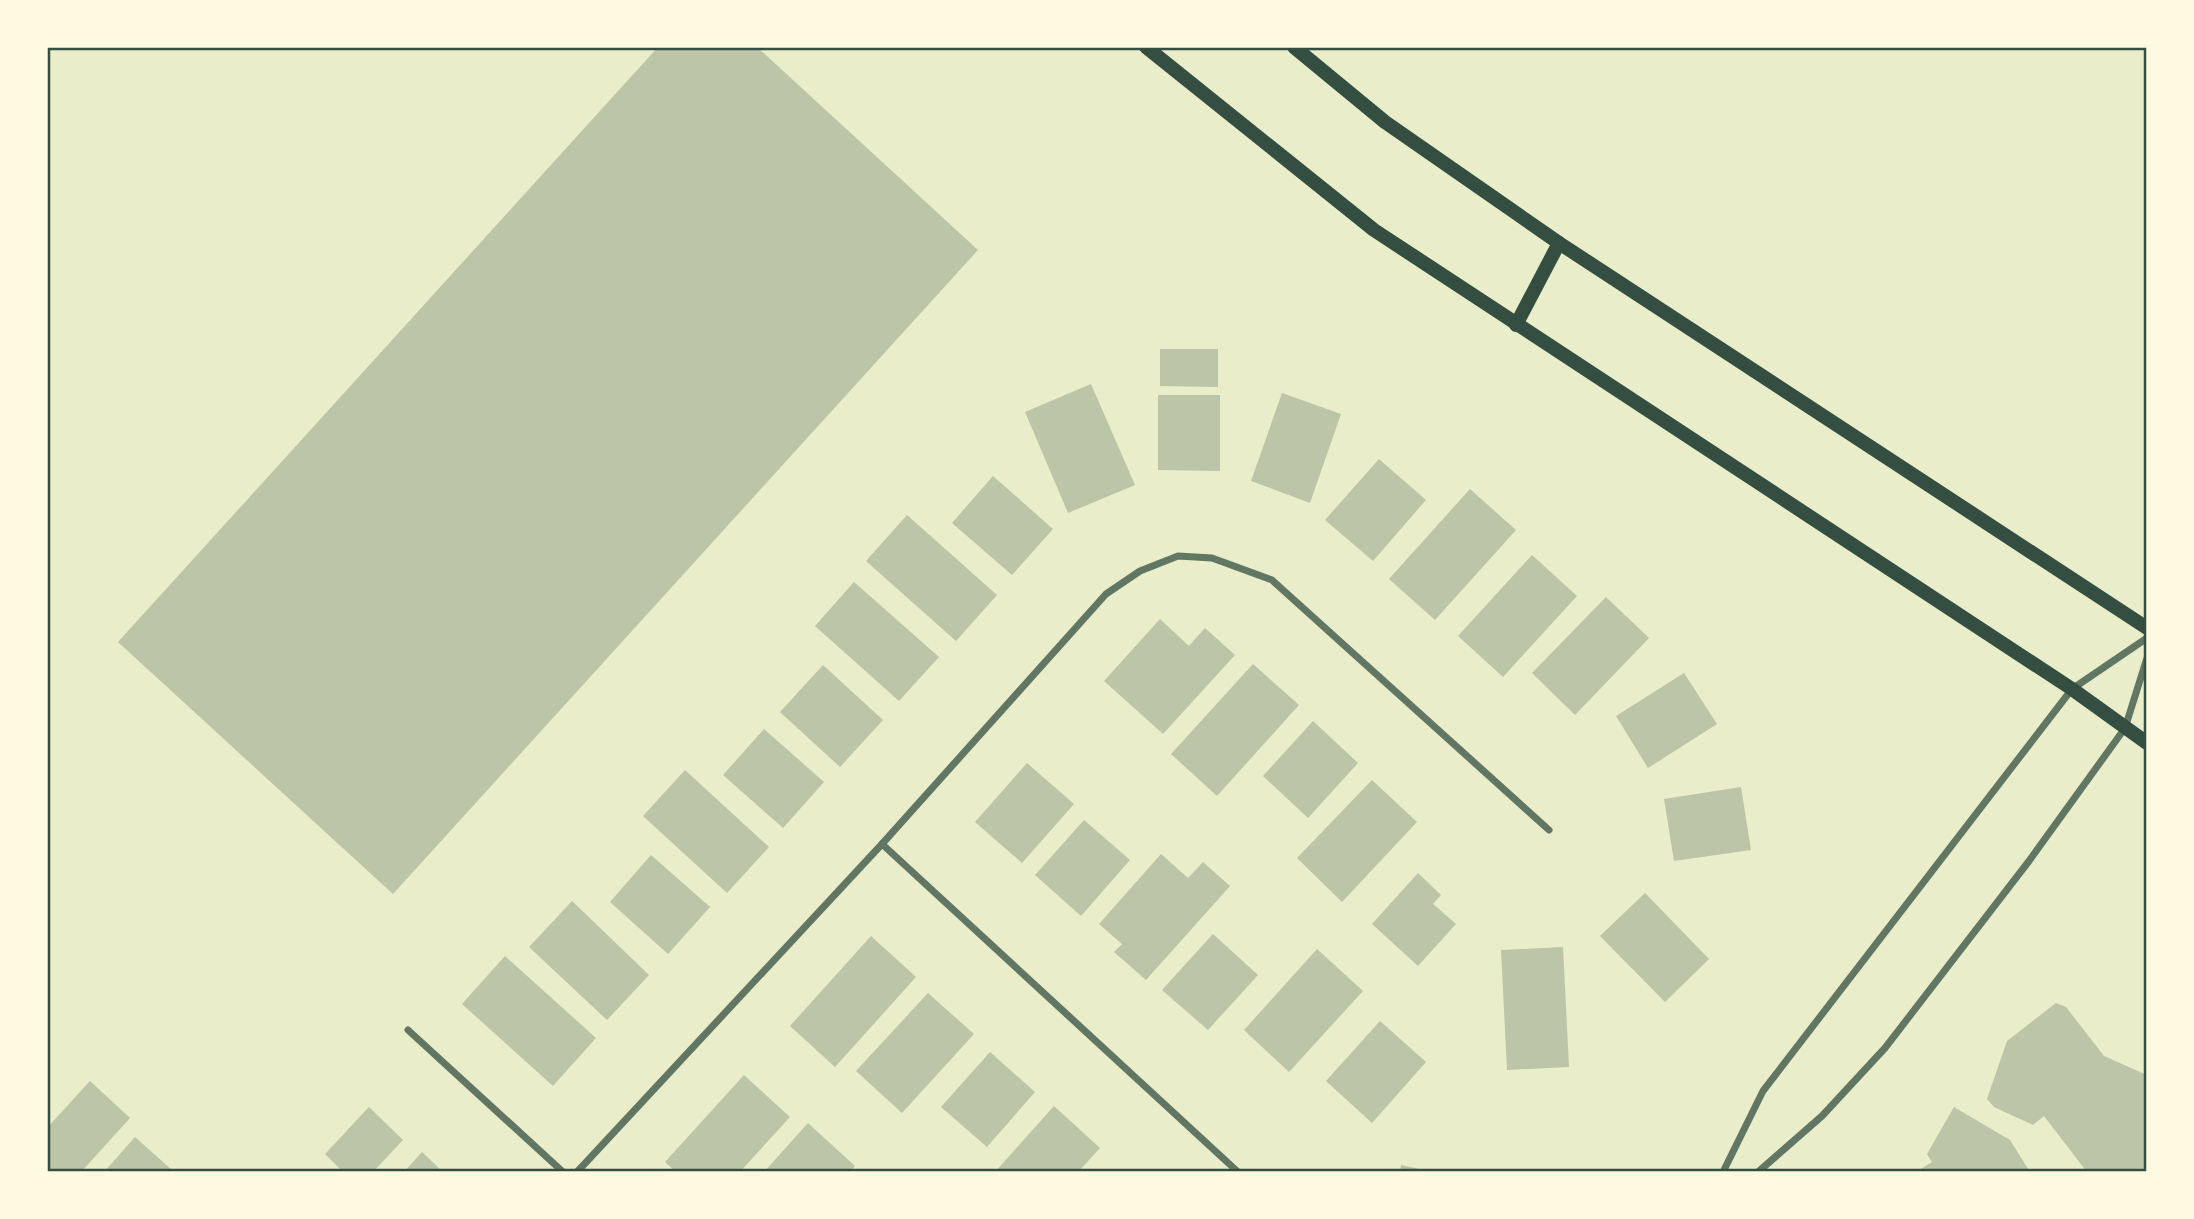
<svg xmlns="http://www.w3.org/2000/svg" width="2194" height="1219" font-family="Merriweather,serif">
  <rect width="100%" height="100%" fill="#e9edc9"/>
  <g fill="#bcc5a7">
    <polygon points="658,47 757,47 978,250 393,894 118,642"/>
    <polygon points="1160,349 1218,349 1218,387 1160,386"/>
    <polygon points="1091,384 1135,485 1068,513 1025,412"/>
    <polygon points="1282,393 1341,414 1310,503 1251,481"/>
    <polygon points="1158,395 1220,395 1220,471 1158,470"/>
    <polygon points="1379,459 1426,500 1373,561 1325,520"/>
    <polygon points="993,476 1053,529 1012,575 952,523"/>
    <polygon points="1470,489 1516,530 1435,620 1389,579"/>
    <polygon points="907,515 997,595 956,641 866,561"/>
    <polygon points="1532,555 1577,596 1503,677 1458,636"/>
    <polygon points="854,582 939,657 899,701 815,626"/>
    <polygon points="1606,597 1649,638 1575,715 1532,673"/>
    <polygon points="1160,619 1189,646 1205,628 1235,655 1163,734 1104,681"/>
    <polygon points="1253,664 1299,705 1217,796 1171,754"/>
    <polygon points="823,665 883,720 840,767 780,712"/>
    <polygon points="1684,673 1717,724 1648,768 1616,716"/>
    <polygon points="1313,721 1358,763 1308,818 1263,776"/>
    <polygon points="764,729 824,782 783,828 723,775"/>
    <polygon points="1027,763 1074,804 1022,863 975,822"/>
    <polygon points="685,770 769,847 727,893 643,816"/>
    <polygon points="1372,780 1417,822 1342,902 1297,858"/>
    <polygon points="1741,787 1751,850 1674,861 1664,799"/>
    <polygon points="1084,820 1130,860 1081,916 1035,875"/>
    <polygon points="1161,854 1188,878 1203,862 1230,886 1146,980 1114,952 1122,944 1099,924"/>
    <polygon points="651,855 710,907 668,954 610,902"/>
    <polygon points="1418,873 1441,895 1433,904 1456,924 1418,966 1372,924"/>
    <polygon points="1645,893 1709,959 1665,1002 1600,936"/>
    <polygon points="572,901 649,975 607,1020 529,947"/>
    <polygon points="1213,934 1258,975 1208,1030 1162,990"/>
    <polygon points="871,936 916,977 835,1067 790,1026"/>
    <polygon points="1563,947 1569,1067 1507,1070 1501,950"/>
    <polygon points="1317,949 1363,991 1289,1072 1244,1030"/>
    <polygon points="505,956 596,1038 553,1086 462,1004"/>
    <polygon points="928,993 974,1034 902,1113 856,1071"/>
    <polygon points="2056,1003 2066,1007 2104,1056 2147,1075 2147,1172 2087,1172 2044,1116 2033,1125 1994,1107 1987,1099 2007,1041"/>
    <polygon points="1380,1021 1426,1062 1372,1123 1326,1081"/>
    <polygon points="990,1052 1035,1092 987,1147 941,1107"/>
    <polygon points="744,1075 790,1117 740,1172 676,1172 665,1162"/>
    <polygon points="90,1081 130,1118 81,1172 47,1172 47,1128"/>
    <polygon points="1054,1106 1100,1148 1078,1172 995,1172"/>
    <polygon points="369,1107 403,1140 373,1172 343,1172 325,1154"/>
    <polygon points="1954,1107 2010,1140 2030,1172 1916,1172 1932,1162 1927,1154"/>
    <polygon points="808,1123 855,1166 850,1172 764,1172"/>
    <polygon points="135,1137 172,1170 171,1172 104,1172"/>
    <polygon points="422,1152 443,1172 404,1172"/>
    <polygon points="1401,1165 1429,1171 1428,1172 1400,1172"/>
  </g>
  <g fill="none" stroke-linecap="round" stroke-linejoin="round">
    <g stroke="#617663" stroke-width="7">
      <polyline points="882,844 1238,1172"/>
      <polyline points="408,1030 563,1172"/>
      <polyline points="577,1172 882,844 1106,594 1140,571 1178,556 1212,558 1272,580 1549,830"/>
      <polyline points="1723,1172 1763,1091 2072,689 2147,638"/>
      <polyline points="1758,1172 1822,1116 1885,1048 2029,861 2125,728 2147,658"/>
    </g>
    <g stroke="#344e41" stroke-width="14">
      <polyline points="1146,47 1374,230 2072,689 2147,743"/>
      <polyline points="1294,47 1385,122 1559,243 2147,628"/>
      <polyline points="1516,325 1559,243"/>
    </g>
  </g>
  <rect width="2194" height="1219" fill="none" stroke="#fefae0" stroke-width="98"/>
  <rect x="49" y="49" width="2096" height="1121" fill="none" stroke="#344e41" stroke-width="2.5"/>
</svg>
